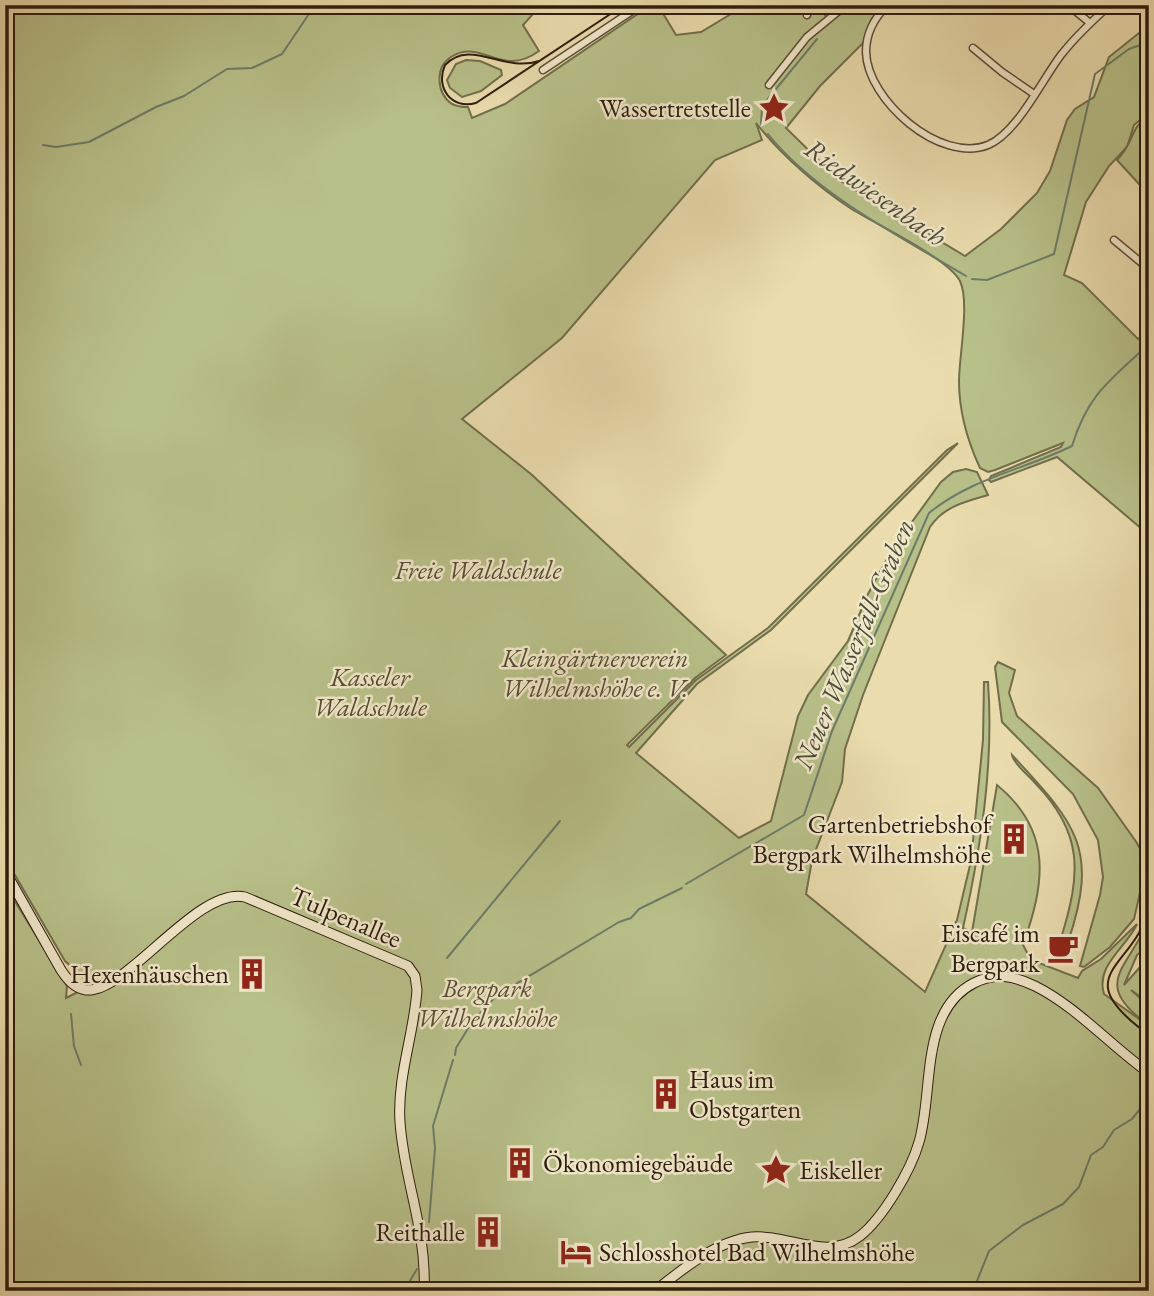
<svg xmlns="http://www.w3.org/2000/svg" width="1154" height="1296" font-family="'EB Garamond',serif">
  <rect width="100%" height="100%" fill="#eadcad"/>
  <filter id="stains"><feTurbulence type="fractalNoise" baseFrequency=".00286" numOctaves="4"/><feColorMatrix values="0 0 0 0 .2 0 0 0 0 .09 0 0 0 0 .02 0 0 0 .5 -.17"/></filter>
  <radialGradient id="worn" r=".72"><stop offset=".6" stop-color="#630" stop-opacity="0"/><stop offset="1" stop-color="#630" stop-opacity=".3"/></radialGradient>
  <g fill="#b8c089" stroke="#726e4c" stroke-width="2">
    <path d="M5,5H541L523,25L539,51C501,79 481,37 451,57C435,67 436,93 452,104C456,106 463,107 468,107L472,118L505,104L651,5H658L676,35L701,32L746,5H820L828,21L849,5H884L871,20L865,41L820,86L786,128L839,180L965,256L1001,229L1037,193L1050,171L1067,120L1075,109L1094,97L1109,57L1149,25V47L1145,50L1149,55V112L1134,125L1127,147L1109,166L1086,202L1064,275L1082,283L1138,339L1149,330V535L1057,457L991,482L989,480L991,476L1061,447L1063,443L995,470L988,472L980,468C967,440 959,413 959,381C959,357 970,302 960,281C948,258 875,224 850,208C815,184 783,157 756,123L762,140L715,160L562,338L462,419L531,474L726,655L695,678L627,745L629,747L696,680L768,628L947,450L958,443L771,630L697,684L636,753L739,838L771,821L798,716L808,695L848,641L868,594L893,548L941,482L953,472L966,469L977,472L988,495C965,502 944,506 930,527L863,695L845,749L842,782L812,860L806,894L925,992L957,920L971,861L983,740L984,682H988C994,765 981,847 963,928L972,932L997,785C1053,831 1045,883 1023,945L1031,960L1078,978L1082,971L1101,959L1137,924C1127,947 1095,965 1104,994L1149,1026V1291H5V885L67,986L66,998L92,985L65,961L5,858Z"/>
    <polygon points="466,60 480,61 501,70 502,75 481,91 462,97 450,88 447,80 456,64"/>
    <path d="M1149,114V151L1143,157L1149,163V195L1117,160C1135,142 1128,131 1149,114Z"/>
    <polygon points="998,662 1015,670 1009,693 1017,716 1098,788 1137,843 1147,862 1134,919 1110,947 1084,967 1080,966 1100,895 1103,877 1098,840 1073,794 1002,722 995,667"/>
    <path d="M1012,755C1075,823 1100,848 1068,942L1061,938C1081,874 1084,833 1035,783C1028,775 1013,763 1012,755Z"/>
    <path d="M1149,918V947L1137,955L1124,985L1149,957V1003L1131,990L1149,1006V1025C1087,982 1132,967 1149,918Z"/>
  </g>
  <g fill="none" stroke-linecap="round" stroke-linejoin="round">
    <g stroke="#6d7c6a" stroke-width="2">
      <polyline points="761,124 762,106 817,39"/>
      <path d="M768,134C816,194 901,237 966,276"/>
      <polyline points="43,145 56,147 89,142 156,107 184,96 227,69 252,68 282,54 315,5"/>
      <polyline points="972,279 987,280 1054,254 1095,74 1129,49 1149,42"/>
      <path d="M686,884L804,815L832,731L929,513C972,478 1023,470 1072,446C1088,394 1110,380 1149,344"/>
      <polyline points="447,958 560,821"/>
      <polyline points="71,1014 74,1046 81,1065"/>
      <polyline points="455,1055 456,1048 472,1022 496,996 619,922 631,918 639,909 682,888"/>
      <polyline points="429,1222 435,1148 433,1126 453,1060"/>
      <polyline points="404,1291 417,1269"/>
      <polyline points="973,1291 989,1251 1023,1225 1063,1204 1079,1187 1091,1155 1103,1147 1114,1130 1132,1119 1149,1098"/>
    </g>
    <defs>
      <g id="minor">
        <path d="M887,5C874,19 866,33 866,52C867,100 940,164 988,145C1017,133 1042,80 1061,55C1076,36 1092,21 1110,5"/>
        <polyline points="1068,5 1090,23"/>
        <polyline points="1136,5 1149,15"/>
        <polyline points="807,15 809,5"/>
        <polyline points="973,48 1002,72 1034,94"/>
        <polyline points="543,70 641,5"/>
        <polyline points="769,85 807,37 846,5"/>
        <polyline points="1114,240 1149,269"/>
      </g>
      <g id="secondary">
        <path d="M5,871L61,970C67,979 74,988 86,990C126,994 197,886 245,897L408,966L415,976L417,990C414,1034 397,1077 400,1122C404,1181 427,1230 424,1291"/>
        <path d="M655,1291C681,1270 718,1240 752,1237C788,1234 827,1262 860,1236C883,1218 911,1170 919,1142C934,1092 919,1011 974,983C995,972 1014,976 1035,986C1077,1007 1111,1046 1149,1073"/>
      </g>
    </defs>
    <use href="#minor" stroke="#5c4c36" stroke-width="9"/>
    <use href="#secondary" stroke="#2d1c0e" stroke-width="11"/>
    <use href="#minor" stroke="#f1e8ca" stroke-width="6"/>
    <use href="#secondary" stroke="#f1e8ca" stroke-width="9"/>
    <g stroke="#2d1c0e" stroke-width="2">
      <path d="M539,61C503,73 471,38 445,65C435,87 451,110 476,103L624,5"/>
      <path d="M1149,905C1138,969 1062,972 1149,1035"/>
    </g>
  </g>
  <defs>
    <symbol id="sight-bare" viewBox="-9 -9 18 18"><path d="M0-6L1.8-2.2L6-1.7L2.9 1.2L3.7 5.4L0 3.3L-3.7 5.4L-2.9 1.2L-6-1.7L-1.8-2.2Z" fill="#8f2418" stroke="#f1e8ca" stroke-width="2.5" paint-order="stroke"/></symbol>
    <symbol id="building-bare" viewBox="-9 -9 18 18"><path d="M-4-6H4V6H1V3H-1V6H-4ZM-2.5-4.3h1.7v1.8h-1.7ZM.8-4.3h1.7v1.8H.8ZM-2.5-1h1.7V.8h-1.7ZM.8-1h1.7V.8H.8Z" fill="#8f2418" stroke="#f1e8ca" stroke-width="2.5" paint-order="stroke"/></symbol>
    <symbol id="cafe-bare" viewBox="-9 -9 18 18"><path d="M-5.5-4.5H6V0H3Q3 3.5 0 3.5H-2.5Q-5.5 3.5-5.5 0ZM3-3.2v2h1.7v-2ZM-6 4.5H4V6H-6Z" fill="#8f2418" stroke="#f1e8ca" stroke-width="2.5" paint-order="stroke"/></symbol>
    <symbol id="hotel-bare" viewBox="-9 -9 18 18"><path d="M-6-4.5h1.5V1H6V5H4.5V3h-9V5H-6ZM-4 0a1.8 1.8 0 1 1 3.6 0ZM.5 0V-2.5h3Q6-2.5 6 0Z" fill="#8f2418" stroke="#f1e8ca" stroke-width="2.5" paint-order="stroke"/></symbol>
  </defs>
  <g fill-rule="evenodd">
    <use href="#sight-bare" x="752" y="86" width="44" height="44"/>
    <use href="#building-bare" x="992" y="817" width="44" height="44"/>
    <use href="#cafe-bare" x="1041" y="926" width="44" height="44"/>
    <use href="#building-bare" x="230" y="952" width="44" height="44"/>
    <use href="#building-bare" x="644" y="1072" width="44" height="44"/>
    <use href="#building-bare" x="498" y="1141" width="44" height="44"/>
    <use href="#sight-bare" x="754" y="1148" width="44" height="44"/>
    <use href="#building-bare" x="466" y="1210" width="44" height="44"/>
    <use href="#hotel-bare" x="554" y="1230" width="44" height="44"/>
  </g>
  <g text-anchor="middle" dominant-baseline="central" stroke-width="5" stroke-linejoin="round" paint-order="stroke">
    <g font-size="26" fill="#2d1c0e" stroke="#f1e8ca" text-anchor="end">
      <text x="751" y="108">Wassertretstelle</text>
      <text x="991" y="824">Gartenbetriebshof<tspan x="991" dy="30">Bergpark Wilhelmshöhe</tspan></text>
      <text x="1040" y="933">Eiscafé im<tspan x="1040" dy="30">Bergpark</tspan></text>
      <text x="229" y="974">Hexenhäuschen</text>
      <text x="689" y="1079" text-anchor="start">Haus im<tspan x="689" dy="30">Obstgarten</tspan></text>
      <text x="543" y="1163" text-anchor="start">Ökonomiegebäude</text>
      <text x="799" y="1170" text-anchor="start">Eiskeller</text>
      <text x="465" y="1232">Reithalle</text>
      <text x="599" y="1252" text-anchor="start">Schlosshotel Bad Wilhelmshöhe</text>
    </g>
    <g font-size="26" font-style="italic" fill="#574d33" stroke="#f1e8ca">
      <text x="478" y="570">Freie Waldschule</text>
      <text x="595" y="658">Kleingärtnerverein<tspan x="595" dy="30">Wilhelmshöhe e. V.</tspan></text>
      <text x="370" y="677">Kasseler<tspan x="370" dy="30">Waldschule</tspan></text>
      <text x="487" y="988">Bergpark<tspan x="487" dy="30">Wilhelmshöhe</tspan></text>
    </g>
    <g font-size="26" fill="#2d1c0e" stroke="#f1e8ca">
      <text transform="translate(346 917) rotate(23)">Tulpenallee</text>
    </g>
    <g font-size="28" font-style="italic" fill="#4d4c3c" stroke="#f1e8ca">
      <text transform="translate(876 192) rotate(35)">Riedwiesenbach</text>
      <text transform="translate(853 644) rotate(-67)">Neuer Wasserfall-Graben</text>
    </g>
  </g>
  <rect width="1154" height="1296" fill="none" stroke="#eadcad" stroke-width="28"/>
  <rect x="7" y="7" width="1140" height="1282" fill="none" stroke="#2d1c0e" stroke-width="3.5"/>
  <rect x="14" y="14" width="1126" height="1268" fill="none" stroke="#2d1c0e" stroke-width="2"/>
  <rect width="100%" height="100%" filter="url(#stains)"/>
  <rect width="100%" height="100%" fill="url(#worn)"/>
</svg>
